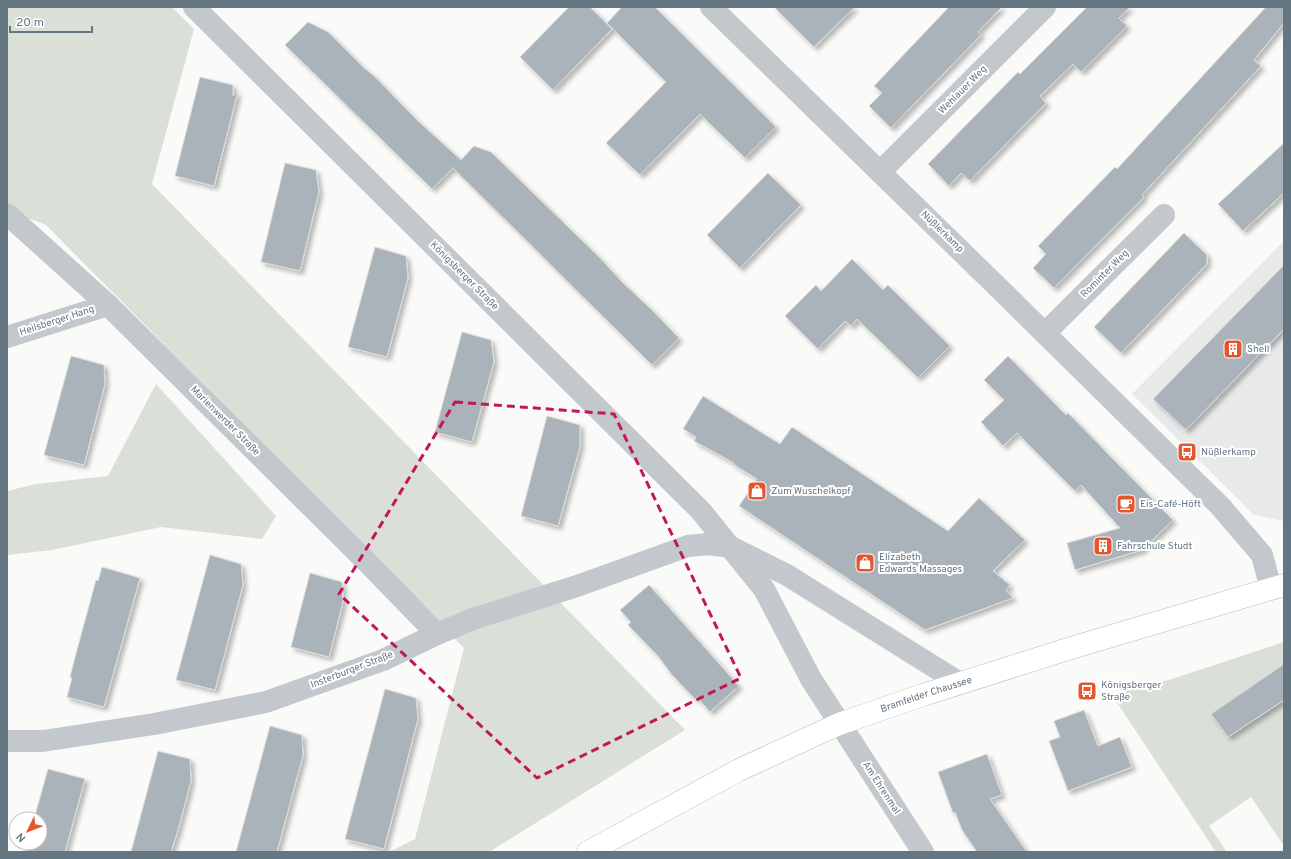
<svg xmlns="http://www.w3.org/2000/svg" width="1291" height="859" font-family="Overpass,sans-serif">
  <defs>
    <filter id="shadow"><feDropShadow dx="3.5" dy="3.5" stdDeviation="2" flood-color="#0004"/></filter>
  </defs>
  <rect width="100%" height="100%" fill="#fafaf8"/>
  <polygon fill="#e8e9e9" points="1284,241 1284,521 1254,515 1132,394"/>
  <g fill="#dadfd7">
    <polygon points="7,7 172,7 194,29 152,184 685,730 489,852 389,852 415,839 464,648 46,225 7,210"/>
    <polygon points="156,384 276,516 262,539 161,527 52,550 7,555 7,491 36,484 108,476"/>
    <polygon points="1284,642 1284,846 1251,797 1209,826 1227,852 1216,852 1112,695 1172,679"/>
  </g>
  <g fill="#aab3b9" stroke="#dcdcda" filter="url(#shadow)">
    <polygon points="569,7 590,7 612,29 553,90 520,57"/>
    <polygon points="622,7 655,7 776,127 745,158 700,114 640,175 606,143 666,82 607,23"/>
    <polygon points="774,7 855,7 814,47"/>
    <polygon points="949,7 1002,7 978,32 981,35 891,128 869,106 882,93 874,86"/>
    <polygon points="1087,7 1130,7 1119,18 1127,26 1081,72 1073,64 1040,96 1046,103 970,181 961,173 949,186 928,164 1018,72 1020,74"/>
    <polygon points="1266,7 1284,7 1284,23 1254,60 1261,66 1142,195 1144,197 1054,288 1033,268 1046,254 1038,246 1115,167 1117,169"/>
    <polygon points="308,22 328,32 363,67 375,77 417,120 461,160 474,146 491,152 600,258 623,283 651,309 679,338 652,365 453,168 454,167 432,189 285,45"/>
    <polygon points="200,77 233,85 233,96 238,91 214,186 175,176"/>
    <polygon points="1284,143 1284,193 1243,231 1218,204"/>
    <polygon points="285,163 316,170 319,192 300,271 261,262"/>
    <polygon points="768,173 801,205 740,268 707,235"/>
    <polygon points="1184,233 1207,255 1207,264 1121,353 1094,327"/>
    <polygon points="375,247 406,256 408,278 387,357 348,347"/>
    <polygon points="852,259 883,290 888,285 950,346 918,378 857,319 851,326 845,321 818,349 785,316 816,285 821,291"/>
    <polygon points="1284,265 1284,329 1186,430 1153,399"/>
    <polygon points="462,332 491,340 494,362 472,442 435,432"/>
    <polygon points="71,356 104,365 105,384 84,465 44,455"/>
    <polygon points="1008,356 1066,415 1068,413 1173,520 1142,550 1075,570 1067,543 1120,528 1081,485 1075,491 1017,433 1003,446 981,422 1004,400 984,380"/>
    <polygon points="703,396 780,444 792,427 948,531 979,498 1025,540 993,571 1010,585 1006,590 1013,598 925,630 739,506 757,479 733,464 734,463 694,441 696,437 683,429"/>
    <polygon points="547,416 580,425 580,447 558,526 521,516"/>
    <polygon points="210,555 241,564 243,585 215,690 176,680"/>
    <polygon points="102,567 140,578 104,707 67,697 72,678 70,677 77,650 96,580 98,581"/>
    <polygon points="310,573 342,582 343,602 329,657 291,647"/>
    <polygon points="649,585 739,686 710,712 697,697 695,699 672,675 658,656 628,625 631,622 620,610"/>
    <polygon points="1284,664 1284,700 1228,737 1211,714"/>
    <polygon points="385,689 416,698 418,719 384,849 345,839"/>
    <polygon points="1084,710 1098,746 1120,737 1132,767 1068,791 1049,741 1060,737 1054,721"/>
    <polygon points="270,726 302,735 303,756 296,781 277,852 236,852"/>
    <polygon points="158,751 190,759 191,781 178,830 171,852 131,852"/>
    <polygon points="987,754 1002,795 990,799 1027,852 977,852 962,830 955,812 953,813 938,772"/>
    <polygon points="48,769 85,779 65,852 25,852 28,843 40,843 40,819 34,819"/>
  </g>
  <g fill="none" stroke-linecap="round" stroke-linejoin="round">
    <defs>
      <g id="primary">
        <path id="s1" d="M588,852L739,770L839,724L923,695L1071,648L1284,585"/>
      </g>
    </defs>
    <use href="#primary" stroke="#b5babe" stroke-width="23"/>
    <g stroke="#c3c8cc" stroke-width="22">
      <polyline points="194,7 701,511 764,589 811,679 923,852"/>
      <polyline points="711,7 1014,303 1221,507 1262,555 1271,589"/>
      <polyline points="880,172 1045,7"/>
      <polyline points="7,214 108,305 366,561 437,634"/>
      <polyline points="1045,333 1164,215"/>
      <polyline points="7,337 108,305"/>
      <polyline points="7,741 43,741 154,724 266,702 383,660 437,634 473,619 577,586 688,546 708,544 731,547 787,575 960,683"/>
    </g>
    <use href="#primary" stroke="#fff" stroke-width="22"/>
  </g>
  <path fill="none" stroke="#c2185b" stroke-width="3" stroke-dasharray="8 5" stroke-linejoin="round" d="M455,402L614,414L741,678L537,778L339,594Z"/>
  <defs>
    <symbol id="building-square" viewBox="-11 -11 22 22"><rect x="-9" y="-9" width="18" height="18" rx="4" fill="#e4572e" stroke="#fff"/><path d="M-4-6H4V6H1V3H-1V6H-4ZM-2.5-4.3h1.7v1.8h-1.7ZM.8-4.3h1.7v1.8H.8ZM-2.5-1h1.7V.8h-1.7ZM.8-1h1.7V.8H.8Z" fill="#fff"/></symbol>
    <symbol id="bus-square" viewBox="-11 -11 22 22"><rect x="-9" y="-9" width="18" height="18" rx="4" fill="#e4572e" stroke="#fff"/><path d="M-5-6H5V4H4V6H2V4H-2V6H-4V4H-5ZM-3.5-4V0h7V-4ZM-3.5 1.2v1.5H-2V1.2ZM2 1.2v1.5H3.5V1.2Z" fill="#fff"/></symbol>
    <symbol id="shop-square" viewBox="-11 -11 22 22"><rect x="-9" y="-9" width="18" height="18" rx="4" fill="#e4572e" stroke="#fff"/><path d="M-5-2.5h2.3a2.7 3.5 0 0 1 5.4 0H5L5.5 6h-11ZM-1.5-2.5h3a1.5 2.3 0 0 0-3 0Z" fill="#fff"/></symbol>
    <symbol id="cafe-square" viewBox="-11 -11 22 22"><rect x="-9" y="-9" width="18" height="18" rx="4" fill="#e4572e" stroke="#fff"/><path d="M-5.5-4.5H6V0H3Q3 3.5 0 3.5H-2.5Q-5.5 3.5-5.5 0ZM3-3.2v2h1.7v-2ZM-6 4.5H4V6H-6Z" fill="#fff"/></symbol>
  </defs>
  <g fill-rule="evenodd">
    <use href="#building-square" x="1222" y="338" width="22" height="22"/>
    <use href="#bus-square" x="1176" y="441" width="22" height="22"/>
    <use href="#shop-square" x="746" y="480" width="22" height="22"/>
    <use href="#cafe-square" x="1115" y="493" width="22" height="22"/>
    <use href="#building-square" x="1092" y="535" width="22" height="22"/>
    <use href="#shop-square" x="854" y="552" width="22" height="22"/>
    <use href="#bus-square" x="1076" y="680" width="22" height="22"/>
  </g>
  <g text-anchor="middle" dominant-baseline="central" stroke-width="4" stroke-linejoin="round" paint-order="stroke">
    <g font-size="10" fill="#657683" stroke="#fff">
      <text transform="translate(963 90) rotate(-45)">Wehlauer Weg</text>
      <text transform="translate(942 232) rotate(44)">Nüßlerkamp</text>
      <text transform="translate(1105 274) rotate(-45)">Rominter Weg</text>
      <text transform="translate(464 276) rotate(45)">Königsberger Straße</text>
      <text transform="translate(57 321) rotate(-18)">Heilsberger Hang</text>
      <text transform="translate(225 421) rotate(45)">Marienwerder Straße</text>
      <text transform="translate(352 670) rotate(-21)">Insterburger Straße</text>
      <text stroke="none"><textPath href="#s1" startOffset="374">Bramfelder Chaussee</textPath></text>
      <text transform="translate(881 788) rotate(57)">Am Ehrenmal</text>
    </g>
    <g font-size="10" fill="#657683" stroke="#fff" text-anchor="start">
      <text x="1247" y="349">Shell</text>
      <text x="1201" y="452">Nüßlerkamp</text>
      <text x="771" y="491">Zum Wuschelkopf</text>
      <text x="1140" y="504">Eis-Café-Höft</text>
      <text x="1117" y="546">Fahrschule Studt</text>
      <text x="879" y="557">Elizabeth<tspan x="879" dy="12">Edwards Massages</tspan></text>
      <text x="1101" y="685">Königsberger<tspan x="1101" dy="12">Straße</tspan></text>
    </g>
  </g>
  <rect width="1291" height="859" fill="none" stroke="#657683" stroke-width="16"/>
  <g transform="translate(28 831) rotate(227)"><circle r="19" fill="#ffffff" stroke="#c1c8cd"/>
  <path d="M0-3L7 15L0 10L-7 15Z" fill="#e4572e"/>
  <text y="-6" font-size="11" font-weight="bold" text-anchor="middle" fill="#657683">N</text>
  </g>
  <path d="M10 26v6h82v-6" fill="none" stroke="#657683" stroke-width="2"/>
  <text x="16" y="26" font-size="12" fill="#657683" stroke="#ffffff" stroke-width="3" paint-order="stroke">20 m</text>
</svg>
